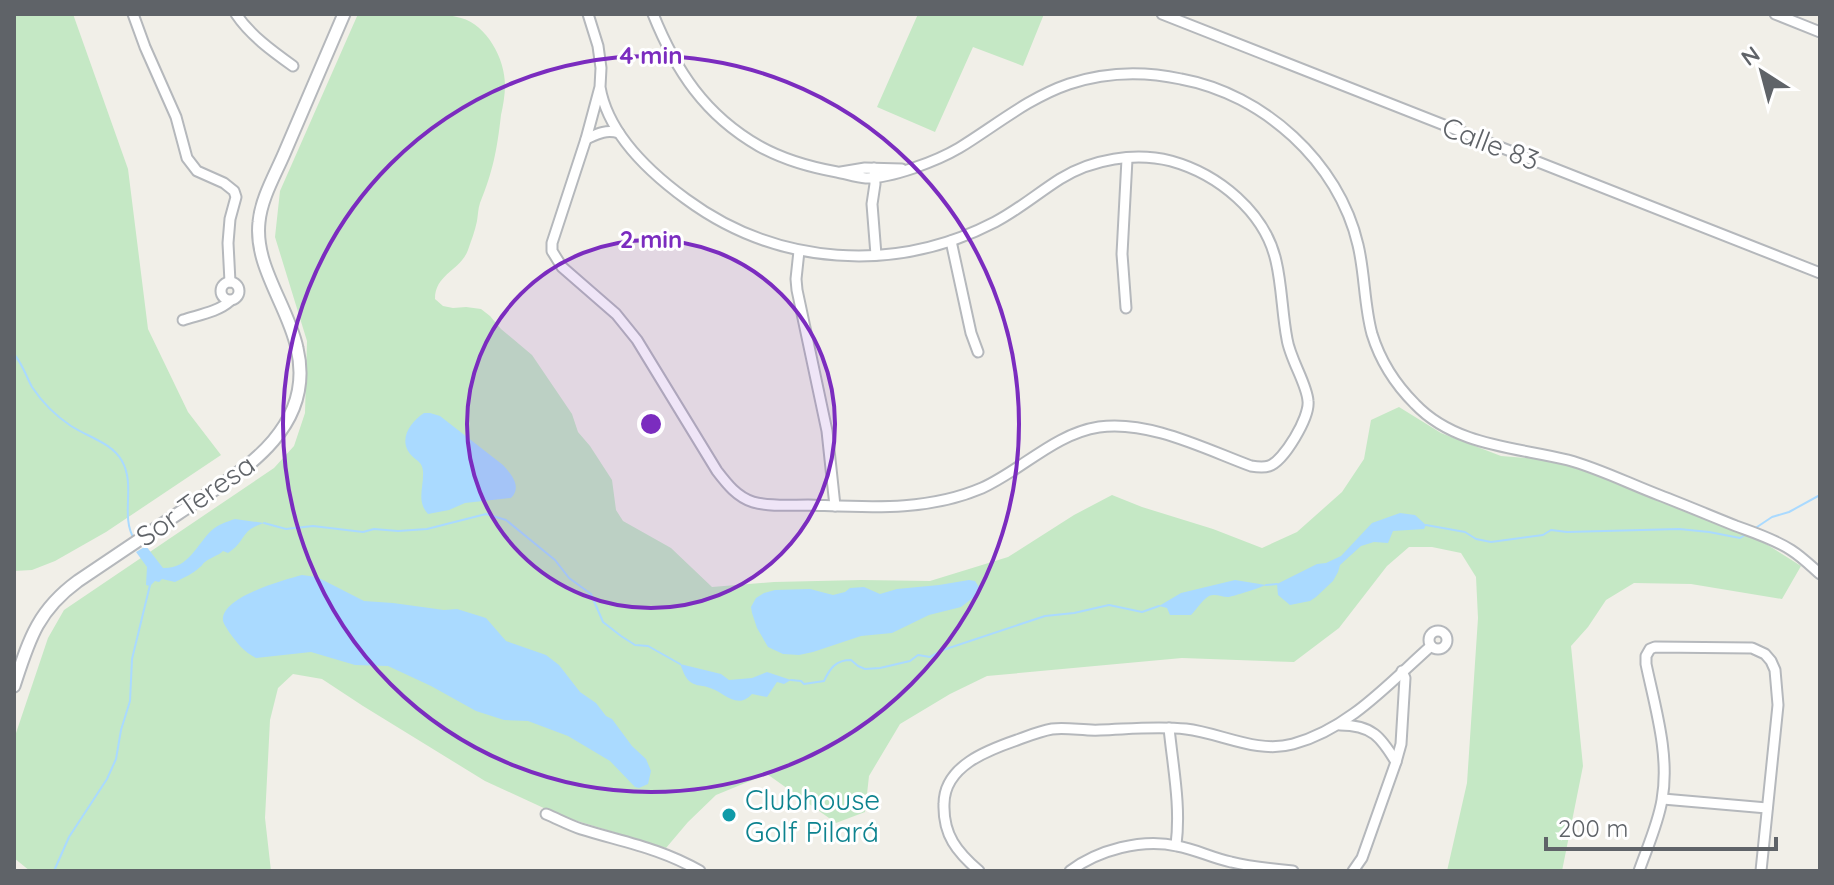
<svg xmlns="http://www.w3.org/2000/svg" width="1834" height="885" font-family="Quicksand,sans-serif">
  <rect width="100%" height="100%" fill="#f1efe8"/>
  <g fill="#c5e8c5">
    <polygon points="14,14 73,14 128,169 148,329 188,412 221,455 106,532 55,561 32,570 14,571"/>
    <path d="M358,14C386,14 436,10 461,18C487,25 505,59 505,85C505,95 503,106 501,115C497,150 493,171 480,203C478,209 478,215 477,221C475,231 471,241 468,250C460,271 435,274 435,299L443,306L453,308L466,307L481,309L490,316L501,329L532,355L572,414L578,432L590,446L612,480L616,510L623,521L671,548L712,587L774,582L861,580L930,581L1008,557L1074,515L1112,495L1142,507L1213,529L1262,548L1297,532L1342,492L1364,459L1371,420L1399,407L1441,433L1501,456L1551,460L1612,480L1763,542L1801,566L1782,599L1691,584L1634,583L1606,600L1588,627L1571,646L1583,766L1562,871H1447L1467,783L1478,618L1476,577L1461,553L1432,547H1409L1387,566L1339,628L1294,662L1182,658L987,676L950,694L900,724L869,776L865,812L836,823L767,774L716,795L688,822L666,848L561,816L485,781L363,706L322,679L293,674L278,688L270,720L265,818L271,871H30L14,858V739L48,638L64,610L274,468L294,446L305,413L307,341L275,237L280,191Z"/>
    <polygon points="918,14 1044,14 1023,66 973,47 935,132 877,107"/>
  </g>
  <g fill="#aadaff">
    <path d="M424,413H430L440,416L503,465C512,475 522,487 511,498L465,503L449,510L428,514C416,501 424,487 423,471C422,462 417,461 412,456C397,441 410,422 424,413Z"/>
    <polygon points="1400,513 1415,515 1426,525 1424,529 1393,531 1388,543 1374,542 1361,546 1340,565 1338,572 1333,581 1316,597 1310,601 1290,605 1278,595 1277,584 1317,564 1326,563 1341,556 1372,523"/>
    <path d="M235,519L264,523C239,531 247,541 228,553L223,551C218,556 211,557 205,562C203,563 202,566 200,567C193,574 183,578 175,582L162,579L159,582L155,581L150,586L146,585L147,567L136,552L146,546L163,568C189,569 196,545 212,530C219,524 226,522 235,519Z"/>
    <path d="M302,575L317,577L364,601L393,603L444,610L457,609L486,618L506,641L546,655L559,665L580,692L596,703L606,716L612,719L632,746L646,759L651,771L648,784L639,788L635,787L610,761L568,736L528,721L504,720L476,711L431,686L388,666L355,665L311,652L256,658C244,652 237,643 229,632C227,628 224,625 223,621C220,597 284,580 302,575Z"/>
    <polygon points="969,580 975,581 979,587 974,597 961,607 929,615 892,633 861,636 813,652 799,655 783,654 768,647 757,628 752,613 751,607 756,598 764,593 775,590 810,589 833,595 845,592 850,588 864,587 880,594 897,589 939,585"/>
    <path d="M1235,580L1266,585C1262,587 1232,597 1228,597C1221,597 1216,593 1209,596C1201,601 1197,609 1191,615H1170L1167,608L1159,606L1181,593Z"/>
    <path d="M680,664L721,674L729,680L752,678L767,672L791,680L784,684L777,682L767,697L752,694C736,711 724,691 707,687C700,685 695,686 689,681C684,676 683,670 680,664Z"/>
  </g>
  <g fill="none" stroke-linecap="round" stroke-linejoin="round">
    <g stroke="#aadaff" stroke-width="2">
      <path d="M14,354C23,365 26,376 32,387C42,402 56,416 71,426C88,437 112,443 122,461C136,486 120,515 134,539"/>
      <polyline points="264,523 286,529 313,526 363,532 374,529 398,531 427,529 486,514 506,520 555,560 569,578 591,594 603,622 621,636 635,645 648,646 680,664"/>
      <polyline points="1426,525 1465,532 1476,539 1491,542 1543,535 1551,530 1567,532 1679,529 1709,532 1740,538 1745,535"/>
      <polyline points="1754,529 1772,517 1789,512 1820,495"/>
      <polyline points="1266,585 1277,584"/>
      <path d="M791,680L801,681L804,684L824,681C830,668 836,660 851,660L858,666L865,669L880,668L910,661L918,655L930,657L943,650L1045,616L1074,613L1109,605L1142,612L1159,606"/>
      <polyline points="54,871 69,837 107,779 116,759 121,730 130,701 132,659 150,585"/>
    </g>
    <defs>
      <g id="minor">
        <polyline points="133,14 145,47 176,117 187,158 197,171 224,183 234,191 236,197 230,219 228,243 230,282"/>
        <path d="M236,14C250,35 272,51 293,66"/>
        <path d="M588,14L598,46L601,68L600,87L586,139L552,243V251L562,267L616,314L637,340L717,471C727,484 737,497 753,502C770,507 791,505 808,505C867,507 926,512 982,488C1022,470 1054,434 1099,427C1149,420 1205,449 1251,466C1257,467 1263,468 1269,466C1284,461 1310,417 1308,401C1307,384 1290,359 1287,339C1282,313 1282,286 1276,261C1265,212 1218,174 1171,161C1135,152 1092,159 1060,179C1038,193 1018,210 995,222C895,274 777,266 686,199C649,172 608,134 600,87"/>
        <path d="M653,14C676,71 705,115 759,146C784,160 809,167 837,172C847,174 856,177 866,178C892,178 937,161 959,148C995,126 1028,98 1069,84C1105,72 1144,71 1181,79C1263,94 1339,162 1358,245C1365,274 1364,305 1372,334C1380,360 1396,385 1415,404C1455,446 1515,447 1568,460C1598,468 1630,484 1659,495C1685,505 1711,516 1736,526C1755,533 1774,539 1791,550C1802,557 1811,566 1820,574"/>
        <polyline points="1162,14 1820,273"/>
        <polyline points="1775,14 1820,32"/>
        <path d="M586,139C597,134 606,129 619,133"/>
        <polyline points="874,168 875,184 872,204 876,255"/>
        <polyline points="841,172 865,168 902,169"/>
        <polyline points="951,241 971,333 978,352"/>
        <polyline points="799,251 796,279 797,290 827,431 835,506"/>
        <circle cx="230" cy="291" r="9"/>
        <polyline points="1126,308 1122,254 1127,159"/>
        <path d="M183,320C198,315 218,312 230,301"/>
        <circle cx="1438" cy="640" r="9"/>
        <path d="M1340,725C1372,725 1381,737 1396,762"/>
        <path d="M1169,728C1173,768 1181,806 1176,845"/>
        <polyline points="1663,799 1767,808"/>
        <path d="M546,814C558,819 569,825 581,829C623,842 660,848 700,871"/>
        <path d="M979,871C957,852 943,835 944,804C944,766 988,750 1017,740C1028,736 1040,731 1052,729C1068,727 1084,731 1100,730C1129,729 1157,726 1186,729C1221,733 1257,754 1293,744C1349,729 1389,683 1431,646"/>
        <path d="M1070,871C1098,850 1142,838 1177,846C1195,849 1212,858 1231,862C1251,867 1272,869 1293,871"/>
        <polyline points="1353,871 1362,858 1396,762 1401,744 1405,678 1402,671"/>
        <path d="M1639,871C1647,848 1658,824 1662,800C1670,755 1655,707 1646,664V656L1650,649L1655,647L1752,648L1765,654L1771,661L1775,670L1778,705L1761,871"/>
      </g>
      <path id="tertiary" d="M14,686C29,640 37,611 78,581C112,558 145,536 179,513C236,475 317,432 297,348C288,306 254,266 259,222C261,199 275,175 284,154C304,107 324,61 344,14"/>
    </defs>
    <use href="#minor" stroke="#b5b8bc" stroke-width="13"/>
    <use href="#tertiary" stroke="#b5b8bc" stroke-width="15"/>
    <use href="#minor" stroke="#fff" stroke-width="9"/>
    <use href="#tertiary" stroke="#fff" stroke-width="11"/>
  </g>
  <circle cx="651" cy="424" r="184" fill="#7b2cbf" fill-opacity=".12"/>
  <g fill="none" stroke="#7b2cbf" stroke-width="4">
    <circle cx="651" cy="424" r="184"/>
    <circle cx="651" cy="424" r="368"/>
  </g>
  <circle fill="#0f9aa8" stroke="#fff" stroke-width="3" cx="729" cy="815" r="8"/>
  <g text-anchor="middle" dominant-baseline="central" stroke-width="6" stroke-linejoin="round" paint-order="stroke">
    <g font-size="28" fill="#5f6368" stroke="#fff">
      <text transform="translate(1491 143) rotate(21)">Calle 83</text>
      <text transform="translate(195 500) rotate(-35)">Sor Teresa</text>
    </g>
    <g font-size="28" fill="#0d838f" stroke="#fff" text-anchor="start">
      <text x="745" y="799">Clubhouse<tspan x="745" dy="32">Golf Pilará</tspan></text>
    </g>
  </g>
  <circle cx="651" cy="424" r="12" fill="#7b2cbf" stroke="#fff" stroke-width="4"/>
  <g font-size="24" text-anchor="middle" font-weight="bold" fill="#7b2cbf" stroke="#fff" stroke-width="6" stroke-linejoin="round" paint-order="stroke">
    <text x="651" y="64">4 min</text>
    <text x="651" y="248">2 min</text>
  </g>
  <rect width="1834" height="885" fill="none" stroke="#5f6368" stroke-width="32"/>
  <g transform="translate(1762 72) rotate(324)" stroke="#ffffff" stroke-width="6" paint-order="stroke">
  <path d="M0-6L14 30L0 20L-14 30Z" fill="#5f6368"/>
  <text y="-12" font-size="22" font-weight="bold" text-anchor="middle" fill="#5f6368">N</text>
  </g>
  <path d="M1546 837v12h230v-12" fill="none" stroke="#5f6368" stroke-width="4"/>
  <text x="1558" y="837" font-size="24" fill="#5f6368" stroke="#ffffff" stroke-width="6" paint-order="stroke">200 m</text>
</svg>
